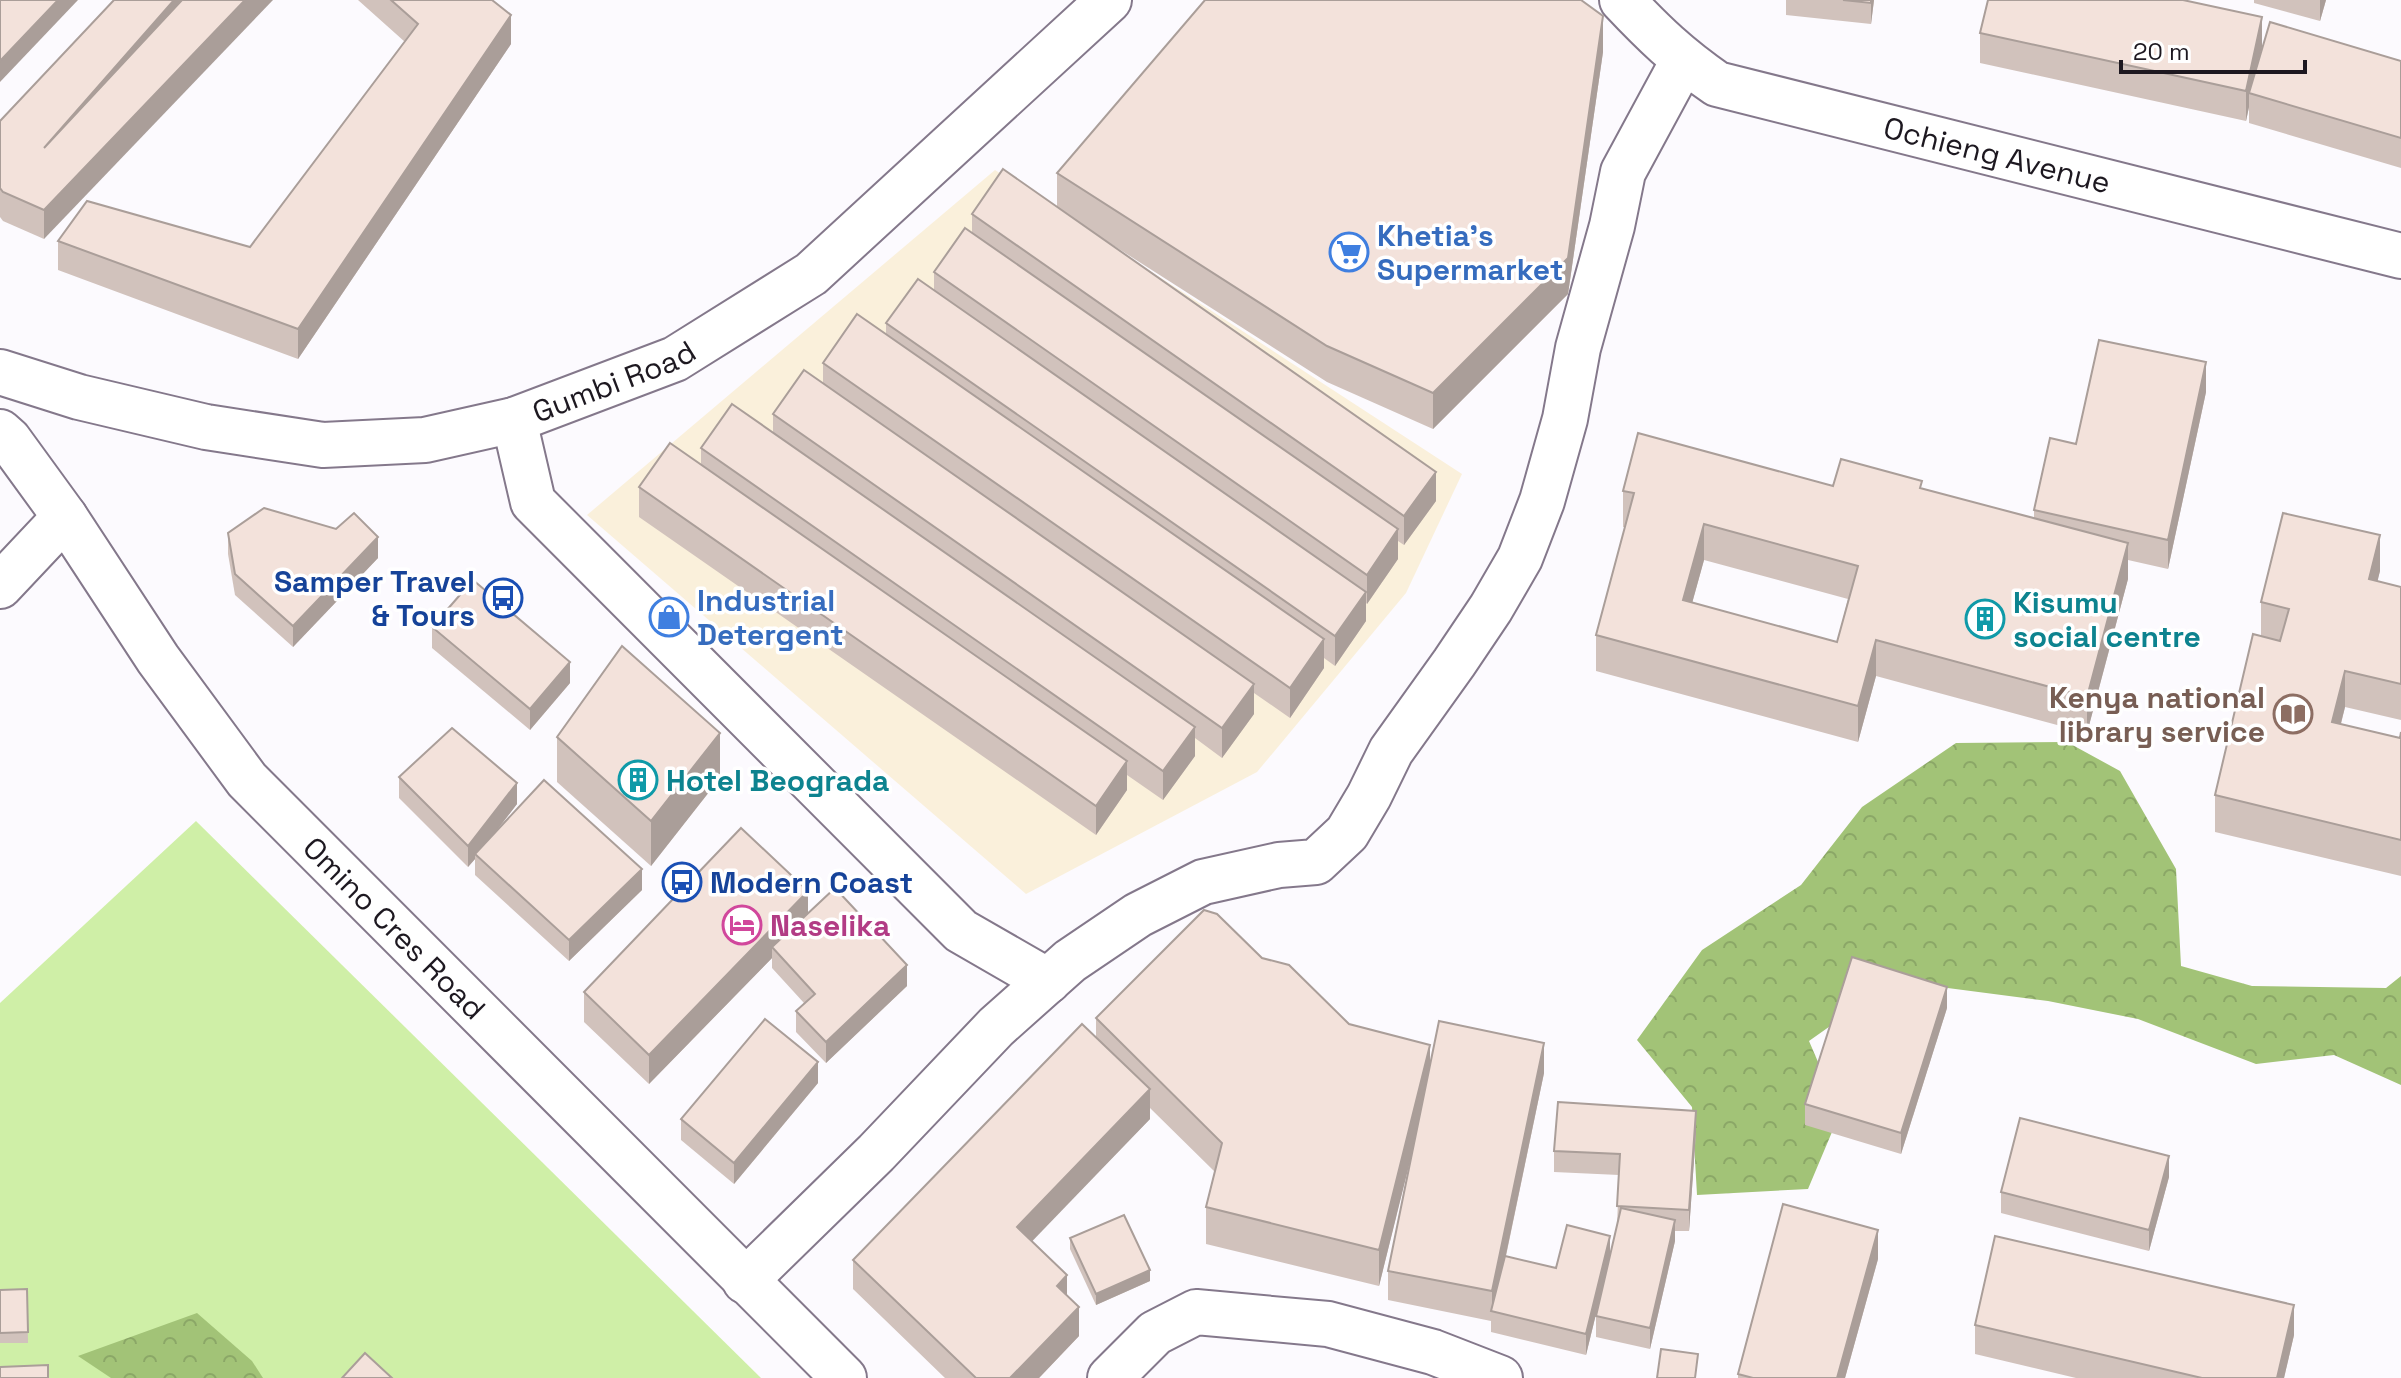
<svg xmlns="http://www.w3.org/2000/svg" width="2401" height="1378" font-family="'Space Grotesk',sans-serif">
  <defs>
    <pattern id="forest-crowns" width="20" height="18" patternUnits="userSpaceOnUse" patternTransform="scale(2)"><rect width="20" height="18" fill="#a2c377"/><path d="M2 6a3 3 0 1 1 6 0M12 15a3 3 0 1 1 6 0" fill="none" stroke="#8ba767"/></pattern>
  </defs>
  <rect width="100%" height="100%" fill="#fcfafe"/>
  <polygon fill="#faf0db" points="995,170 1462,474 1406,593 1257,772 1026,894 587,515"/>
  <polygon fill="#cfefa7" points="196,821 761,1378 0,1378 0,1003"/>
  <g fill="url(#forest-crowns)">
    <polygon points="2067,742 2120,771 2176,869 2181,966 2252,986 2386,988 2401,976 2401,1085 2334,1055 2256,1064 2138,1019 2048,1001 1894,981 1809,1041 1840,1113 1808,1189 1697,1195 1692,1107 1637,1040 1702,950 1801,885 1862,807 1956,743"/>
    <polygon points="197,1313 252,1361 263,1378 111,1378 78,1356"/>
  </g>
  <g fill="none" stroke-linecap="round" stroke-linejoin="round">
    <defs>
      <g id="minor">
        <path id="s1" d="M1622,0C1654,34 1678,57 1717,84L2401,256"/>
        <path id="s2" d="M0,372L79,397L206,427L323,445L425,440L514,420L675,359L811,274L1109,0"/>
        <polyline points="514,420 533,502 961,931 1048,981"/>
        <path id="s3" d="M0,432L9,440L65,517L158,659L247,780L844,1378"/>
        <polyline points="0,586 65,517"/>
        <polyline points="745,1281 876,1153 996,1027 1070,961 1138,915 1203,882 1279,865 1316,862 1347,833 1369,796 1391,751 1454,663 1491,608 1520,558 1542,501 1565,419 1578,348 1612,226 1623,172 1683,61"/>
        <polyline points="1110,1378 1155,1333 1196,1312 1328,1324 1433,1352 1500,1378"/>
      </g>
    </defs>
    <use href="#minor" stroke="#84788b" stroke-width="48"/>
    <use href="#minor" stroke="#fff" stroke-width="44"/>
  </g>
  <g fill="#d1c2bc" fill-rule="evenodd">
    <polygon points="114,0 44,239 3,221 0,217 0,121"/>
    <polygon points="358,0 492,0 511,44 298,359 58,270 58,241 250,247 405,42"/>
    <polygon points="1786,0 1874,0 1871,24 1786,15"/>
    <polygon points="2254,0 2326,0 2320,21 2254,3"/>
    <polygon points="1980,33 2262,47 2401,61 2401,168 2249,123 2249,107 2246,121 1980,63"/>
    <polygon points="1603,52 1568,294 1433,429 1327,382 1108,242 1436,501 1404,545 1398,541 1398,559 1367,604 1366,603 1366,621 1335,666 1324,658 1324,668 1290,718 1254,693 1254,714 1222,758 1195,738 1195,756 1163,800 1127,775 1127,790 1096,835 639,517 639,487 701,464 701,448 773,432 773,414 823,383 823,363 886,335 886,323 934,290 934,272 972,232 972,214 1057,206 1057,173"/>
    <path d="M2206,392L2168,569L2128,560V579L2087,733L1876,676L1858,742L1596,671V635L1625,527H1623V491L1833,486L2034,518V510L2076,444ZM1704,560L1848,599L1837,642L1692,603Z"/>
    <polygon points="336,529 378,558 293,647 235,595 228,554 228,533"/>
    <polygon points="2380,571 2377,581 2401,587 2401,720 2345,707 2341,724 2400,738 2401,732 2401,876 2215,832 2215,795 2261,636 2261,602"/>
    <polygon points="432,627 570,683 530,730 432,648"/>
    <polygon points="557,737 720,778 651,866 557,782"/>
    <polygon points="399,777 517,804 494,834 642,890 569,961 475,875 475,859 468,867 399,798"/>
    <polygon points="808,913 907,986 826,1063 796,1032 796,1011 804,1003 772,968 772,958 649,1084 584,1022 584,992"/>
    <polygon points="1262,958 1349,1024 1430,1063 1544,1073 1506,1256 1556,1268 1610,1255 1617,1226 1619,1175 1554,1172 1554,1151 1696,1132 1689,1231 1675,1231 1675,1241 1650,1349 1596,1337 1596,1316 1603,1285 1586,1355 1491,1332 1491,1321 1388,1300 1388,1271 1410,1160 1379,1286 1206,1244 1206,1207 1215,1172 1150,1108 1150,1119 1031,1241 1067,1295 1079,1336 1039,1378 945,1378 853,1289 853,1260 1096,1038 1096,1018"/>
    <polygon points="1947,1008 1901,1154 1805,1125 1805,1104"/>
    <polygon points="818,1083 734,1184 681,1140 681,1119"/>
    <polygon points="2169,1177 2149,1251 2001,1213 2001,1192"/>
    <polygon points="1070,1238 1150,1281 1096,1305 1070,1249"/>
    <polygon points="1878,1259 1845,1378 1738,1378 1738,1374"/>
    <polygon points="27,1289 28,1343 0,1343 0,1290"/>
    <polygon points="1975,1325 2294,1335 2284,1378 2076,1378 1975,1354"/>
  </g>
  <g fill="#aa9e99">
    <polygon points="58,0 78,0 0,82 0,61"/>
    <polygon points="174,0 200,0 44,148"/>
    <polygon points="245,0 273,0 44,239 44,210"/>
    <polygon points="1871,0 1874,0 1871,24"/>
    <polygon points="2320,0 2326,0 2320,21"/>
    <polygon points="511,15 511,44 298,359 298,329"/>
    <polygon points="1603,16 1603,52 1568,294 1433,429 1433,393"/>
    <polygon points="2262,17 2262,47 2249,93 2249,107 2246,121 2246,91"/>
    <polygon points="2206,362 2206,392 2168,569 2168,540"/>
    <polygon points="1436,472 1436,501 1404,545 1404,516"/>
    <polygon points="1704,524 1704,560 1683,636 1683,600"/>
    <polygon points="1398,529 1398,559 1367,604 1367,575"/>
    <polygon points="2380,535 2380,571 2369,616 2369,579"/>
    <polygon points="378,537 378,558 293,647 293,626"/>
    <polygon points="2128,543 2128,579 2087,733 2087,697"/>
    <polygon points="1366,592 1366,621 1335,666 1335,636"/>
    <polygon points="1324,639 1324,668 1290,718 1290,688"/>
    <polygon points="1876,640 1876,676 1858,742 1858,706"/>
    <polygon points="570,662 570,683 530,730 530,709"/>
    <polygon points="2345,671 2345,707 2332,758 2332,722"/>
    <polygon points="1254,684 1254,714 1222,758 1222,728"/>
    <polygon points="1195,727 1195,756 1163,800 1163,771"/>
    <polygon points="720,733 720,778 651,866 651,821"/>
    <polygon points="1127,761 1127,790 1096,835 1096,806"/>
    <polygon points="517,783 517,804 477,856 475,854 475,859 468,867 468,846"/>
    <polygon points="642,869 642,890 569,961 569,940"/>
    <polygon points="808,891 808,921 772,947 772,958 649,1084 649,1055"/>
    <polygon points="907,965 907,986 826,1063 826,1042"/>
    <polygon points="1947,987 1947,1008 1901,1154 1901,1133"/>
    <polygon points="1544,1043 1544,1073 1494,1312 1492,1311 1492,1291"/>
    <polygon points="1430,1045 1430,1081 1379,1286 1379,1250"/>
    <polygon points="818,1062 818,1083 734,1184 734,1163"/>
    <polygon points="1150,1089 1150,1119 1017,1257 1017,1227"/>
    <polygon points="1696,1111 1696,1132 1689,1231 1689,1210"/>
    <polygon points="2169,1156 2169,1177 2149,1251 2149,1230"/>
    <polygon points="1675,1220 1675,1241 1650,1349 1650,1328"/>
    <polygon points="1878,1230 1878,1259 1845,1378 1837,1378"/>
    <polygon points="1610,1236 1610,1257 1586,1355 1586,1334"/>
    <polygon points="1150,1270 1150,1281 1096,1305 1096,1294"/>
    <polygon points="1067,1275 1067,1305 1057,1286"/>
    <polygon points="2294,1305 2294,1335 2284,1378 2277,1378"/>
    <polygon points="1079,1307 1079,1336 1039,1378 1010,1378"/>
  </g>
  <g fill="#f3e2db" stroke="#aa9e99" stroke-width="2" fill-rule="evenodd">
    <polygon points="0,0 58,0 0,61"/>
    <polygon points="114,0 174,0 44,148 182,0 245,0 44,210 3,192 0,188 0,121"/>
    <polygon points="391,0 492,0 511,15 298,329 58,241 87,201 250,247 418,24"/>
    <polygon points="1205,0 1581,0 1603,16 1568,258 1433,393 1327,346 1057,173"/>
    <polygon points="1843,0 1871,0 1871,3"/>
    <polygon points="1988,0 2183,0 2262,17 2246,91 1980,33"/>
    <polygon points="2270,22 2401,61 2401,138 2249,93"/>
    <polygon points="1003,169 1436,472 1404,516 972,214"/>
    <polygon points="965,228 1398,529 1367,575 934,272"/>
    <polygon points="918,279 1366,592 1335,636 886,323"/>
    <polygon points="857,314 1324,639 1290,688 823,363"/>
    <polygon points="2099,340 2206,362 2168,540 2034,510 2050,438 2076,444"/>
    <polygon points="804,370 1254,684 1222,728 773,414"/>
    <polygon points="732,404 1195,727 1163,771 701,448"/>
    <path d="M1638,433L1833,486L1841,459L1922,481L1920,488L2128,543L2087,697L1876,640L1858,706L1596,635L1634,493L1623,491ZM1704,524L1858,566L1837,642L1683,600Z"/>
    <polygon points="670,443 1127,761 1096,806 639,487"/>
    <polygon points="264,508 336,529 354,513 378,537 293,626 235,574 228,533"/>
    <polygon points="2283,513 2380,535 2369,579 2401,587 2401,684 2345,671 2332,722 2400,738 2401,732 2401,840 2215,795 2253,634 2280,641 2289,609 2261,602"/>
    <polygon points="473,580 570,662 530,709 432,627"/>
    <polygon points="622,646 720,733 651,821 557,737"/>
    <polygon points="452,728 517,783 468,846 399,777"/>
    <polygon points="544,780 642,869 569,940 475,854"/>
    <polygon points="741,828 808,891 649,1055 584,992"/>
    <polygon points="835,888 907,965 826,1042 796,1011 815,994 772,947"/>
    <polygon points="1204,910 1217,914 1262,958 1289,965 1349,1024 1430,1045 1379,1250 1206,1207 1222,1143 1096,1018"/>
    <polygon points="1852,957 1947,987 1901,1133 1805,1104"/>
    <polygon points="765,1019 818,1062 734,1163 681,1119"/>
    <polygon points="1439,1021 1544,1043 1492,1291 1388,1271"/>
    <polygon points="1082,1024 1150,1089 1017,1227 1067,1275 1057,1286 1079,1307 1010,1378 976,1378 853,1260"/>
    <polygon points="1558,1102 1696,1111 1689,1210 1617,1206 1620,1154 1554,1151"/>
    <polygon points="2020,1118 2169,1156 2149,1230 2001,1192"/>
    <polygon points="1783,1204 1878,1230 1837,1378 1753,1378 1738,1374"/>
    <polygon points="1621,1208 1675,1220 1650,1328 1596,1316"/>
    <polygon points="1124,1215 1150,1270 1096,1294 1070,1238"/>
    <polygon points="1567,1225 1610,1236 1586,1334 1491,1311 1505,1256 1556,1268"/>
    <polygon points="1995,1236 2294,1305 2277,1378 2202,1378 1975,1325"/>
    <polygon points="27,1289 28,1332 0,1333 0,1290"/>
    <polygon points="1661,1349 1698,1354 1695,1378 1657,1378"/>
    <polygon points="365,1353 392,1378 342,1378"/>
    <polygon points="48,1365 48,1378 0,1378 0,1367"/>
  </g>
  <defs>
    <symbol id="supermarket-ring" viewBox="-11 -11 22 22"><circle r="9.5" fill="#fff" stroke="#3f7fe0" stroke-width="1.5"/><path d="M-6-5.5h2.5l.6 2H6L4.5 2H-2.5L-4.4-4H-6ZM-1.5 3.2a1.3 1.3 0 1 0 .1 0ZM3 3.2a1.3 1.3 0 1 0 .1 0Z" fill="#3f7fe0"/></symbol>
    <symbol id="bus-ring" viewBox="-11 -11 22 22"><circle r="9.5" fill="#fff" stroke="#1a4fb4" stroke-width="1.5"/><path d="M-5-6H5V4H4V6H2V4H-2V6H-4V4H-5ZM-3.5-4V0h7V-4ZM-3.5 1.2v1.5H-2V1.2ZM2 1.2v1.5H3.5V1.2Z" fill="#1a4fb4"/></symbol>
    <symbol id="shop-ring" viewBox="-11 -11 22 22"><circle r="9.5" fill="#fff" stroke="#3f7fe0" stroke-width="1.5"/><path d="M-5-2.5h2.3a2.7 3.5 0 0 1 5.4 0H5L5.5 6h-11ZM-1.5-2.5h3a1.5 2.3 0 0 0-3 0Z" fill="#3f7fe0"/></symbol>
    <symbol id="building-ring" viewBox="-11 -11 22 22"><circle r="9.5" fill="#fff" stroke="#0f9aa8" stroke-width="1.5"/><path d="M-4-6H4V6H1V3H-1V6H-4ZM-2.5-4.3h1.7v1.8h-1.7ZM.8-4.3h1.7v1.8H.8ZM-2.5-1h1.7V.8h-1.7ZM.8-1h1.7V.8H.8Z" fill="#0f9aa8"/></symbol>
    <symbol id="library-ring" viewBox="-11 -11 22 22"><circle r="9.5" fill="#fff" stroke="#8d6e63" stroke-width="1.5"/><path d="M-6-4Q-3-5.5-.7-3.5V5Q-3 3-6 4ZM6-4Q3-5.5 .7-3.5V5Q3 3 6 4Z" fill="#8d6e63"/></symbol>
    <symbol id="hotel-ring" viewBox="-11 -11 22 22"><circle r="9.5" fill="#fff" stroke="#d1479c" stroke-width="1.5"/><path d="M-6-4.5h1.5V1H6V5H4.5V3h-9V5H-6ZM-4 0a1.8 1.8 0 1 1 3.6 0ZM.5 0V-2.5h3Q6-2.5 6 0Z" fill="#d1479c"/></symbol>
  </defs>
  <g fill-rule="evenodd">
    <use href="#supermarket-ring" x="1327" y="230" width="44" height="44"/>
    <use href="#bus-ring" x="481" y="576" width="44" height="44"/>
    <use href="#shop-ring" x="647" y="595" width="44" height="44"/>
    <use href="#building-ring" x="1963" y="597" width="44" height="44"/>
    <use href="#library-ring" x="2271" y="692" width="44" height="44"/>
    <use href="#building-ring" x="616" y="758" width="44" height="44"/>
    <use href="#bus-ring" x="660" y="860" width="44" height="44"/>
    <use href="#hotel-ring" x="720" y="903" width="44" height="44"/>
  </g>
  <g text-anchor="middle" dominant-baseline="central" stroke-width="7" stroke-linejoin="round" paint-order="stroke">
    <g font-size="30" fill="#1d1820" stroke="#fff">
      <text stroke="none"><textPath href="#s1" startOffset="416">Ochieng Avenue</textPath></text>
      <text stroke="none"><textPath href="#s2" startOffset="632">Gumbi Road</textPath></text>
      <text stroke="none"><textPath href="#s3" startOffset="636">Omino Cres Road</textPath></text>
    </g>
    <g font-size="30" font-weight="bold" fill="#366cbe" stroke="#fff" text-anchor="start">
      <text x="1377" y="235">Khetia's<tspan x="1377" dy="34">Supermarket</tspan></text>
      <text x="697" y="600">Industrial<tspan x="697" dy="34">Detergent</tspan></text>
    </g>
    <g font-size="30" font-weight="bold" fill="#164399" stroke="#fff" text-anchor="end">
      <text x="475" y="581">Samper Travel<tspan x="475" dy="34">&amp; Tours</tspan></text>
      <text x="710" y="882" text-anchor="start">Modern Coast</text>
    </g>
    <g font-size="30" font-weight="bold" fill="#0d838f" stroke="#fff" text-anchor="start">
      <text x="2013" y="602">Kisumu<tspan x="2013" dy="34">social centre</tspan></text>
      <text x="666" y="780">Hotel Beograda</text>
    </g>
    <g font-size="30" font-weight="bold" fill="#785e54" stroke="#fff" text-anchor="end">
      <text x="2265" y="697">Kenya national<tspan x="2265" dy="34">library service</tspan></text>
    </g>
    <g font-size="30" font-weight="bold" fill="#b23c85" stroke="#fff" text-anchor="start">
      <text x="770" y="925">Naselika</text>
    </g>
  </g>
  <path d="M2121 60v12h184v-12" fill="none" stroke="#1d1820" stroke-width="4"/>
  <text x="2133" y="60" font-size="24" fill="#1d1820" stroke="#ffffff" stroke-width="6" paint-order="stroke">20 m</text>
</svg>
